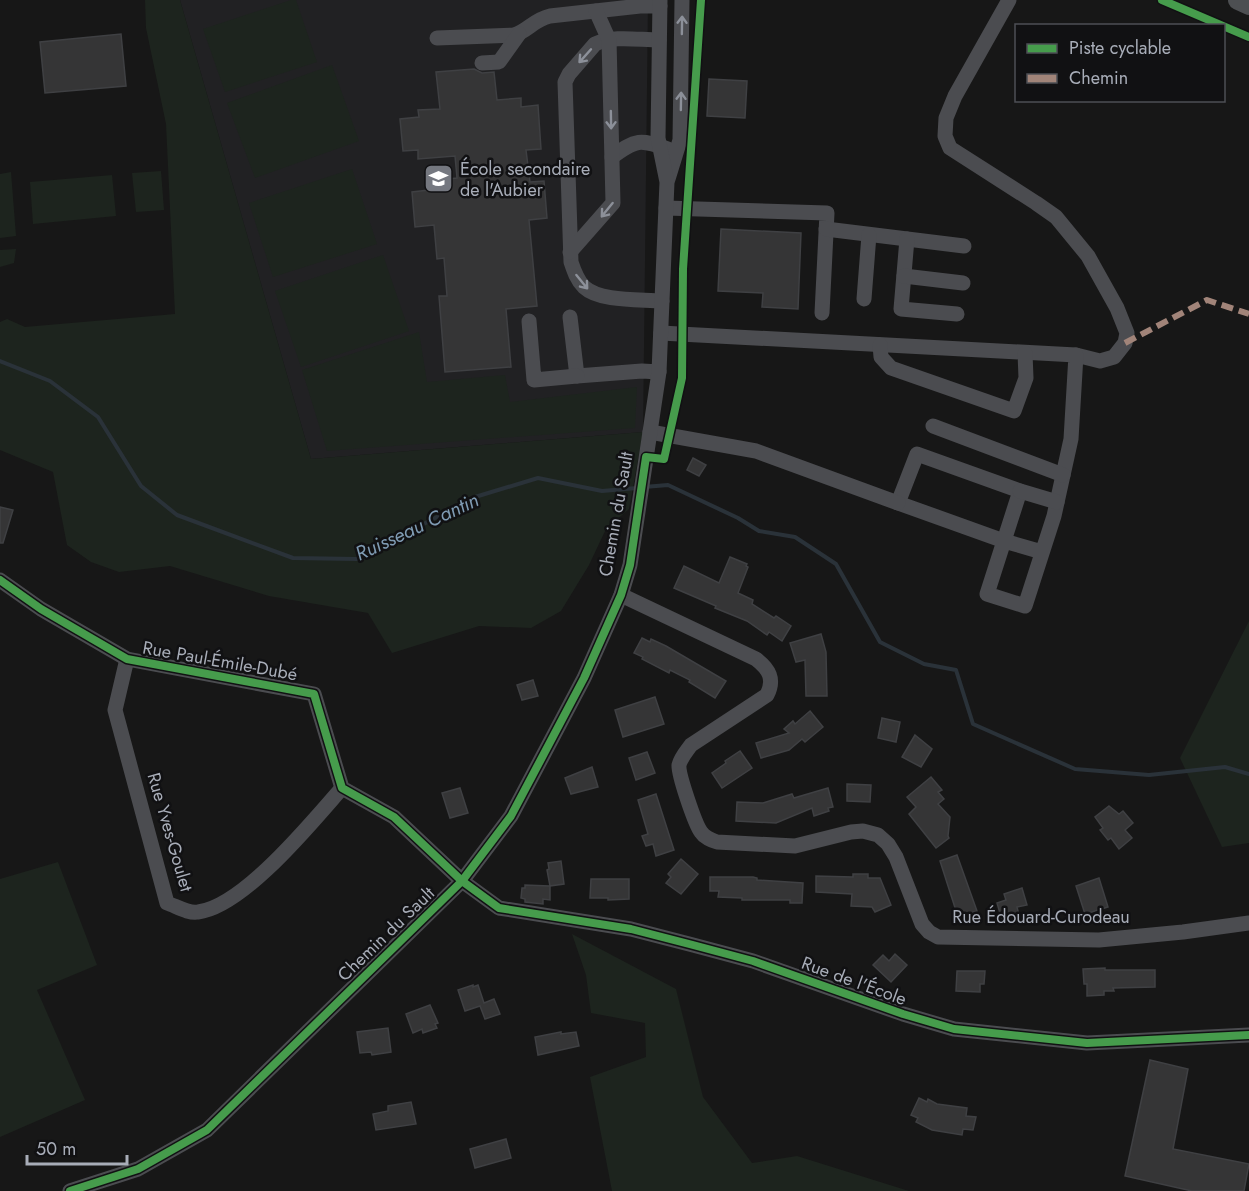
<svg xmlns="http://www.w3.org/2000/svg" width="1249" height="1191" font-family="Jost,sans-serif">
  <rect width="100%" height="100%" fill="#171717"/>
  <polygon fill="#212123" points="180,0 648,0 643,432 311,459"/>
  <g fill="#1d241e">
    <polygon points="145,0 180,0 311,459 643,432 629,509 606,529 589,565 561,611 531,628 479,626 392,653 368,613 269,596 170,566 119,572 91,562 67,545 53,472 0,450 0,322 7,319 25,327 175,314 166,124 146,28"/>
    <polygon points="291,0 296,0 317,62 225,92 203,29"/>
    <polygon points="332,65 359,141 255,178 227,103"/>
    <polygon points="352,169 377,244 273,277 249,203"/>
    <polygon points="161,171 164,210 136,212 132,173"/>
    <polygon points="11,172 16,236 0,238 0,174"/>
    <polygon points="112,175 116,216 33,224 30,182"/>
    <polygon points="16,249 14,263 0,267 0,250"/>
    <polygon points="383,255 409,331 301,367 275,291"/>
    <polygon points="419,332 427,382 505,375 510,402 637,387 635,428 327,451 302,370"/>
    <polygon points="1249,621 1249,843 1222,847 1180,758"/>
    <polygon points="58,862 97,965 37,990 85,1100 0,1137 0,879"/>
    <polygon points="572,934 676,989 703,1097 752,1163 797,1156 909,1191 612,1191 590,1077 646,1057 645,1023 591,1013 586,975"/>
  </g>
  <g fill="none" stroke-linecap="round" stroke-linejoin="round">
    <g stroke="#2a3239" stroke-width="4">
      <polyline points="0,361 50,381 98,417 141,486 177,515 293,558 357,559 475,497 538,478 602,491 637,488"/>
      <polyline points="644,487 668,485 738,518 759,531 795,537 836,564 880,642 924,664 956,670 973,724 1075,769 1149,775 1225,767 1249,774"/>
    </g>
  </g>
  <g fill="#353536" stroke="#3f4043" stroke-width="1.5">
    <polygon points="121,34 126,86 45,93 40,42"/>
    <polygon points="474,69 482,73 494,72 497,100 521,98 521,107 538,105 541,149 526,150 530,182 544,181 547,218 529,220 537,306 506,309 511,367 445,372 439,296 447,296 444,258 437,259 434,225 415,227 412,192 429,190 428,181 457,178 455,156 418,159 418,150 403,151 400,119 419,117 418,110 440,109 436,72"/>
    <polygon points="709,79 747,81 745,118 707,116"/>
    <polygon points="721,229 801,233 798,309 762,307 763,293 718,291"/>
    <polygon points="693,458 706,465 699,476 687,470"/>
    <polygon points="0,507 13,510 3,543 0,543"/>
    <polygon points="730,557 747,564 746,566 748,567 738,593 753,600 752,604 774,618 776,616 791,626 782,641 769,632 767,635 747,621 715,608 716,606 674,588 684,566 719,583"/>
    <polygon points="821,634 826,652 827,696 806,696 805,660 796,662 790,643"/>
    <polygon points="642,638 650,642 651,639 666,646 726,681 715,698 689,682 690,680 670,670 669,673 642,659 643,657 634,653"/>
    <polygon points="533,680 538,696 522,700 517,685"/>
    <polygon points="655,697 664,724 623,737 615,710"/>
    <polygon points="810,711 823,727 805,742 802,739 789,750 761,758 756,743 789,733 784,729 793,721 795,724"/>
    <polygon points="882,718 900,722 896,742 878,738"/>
    <polygon points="915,735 932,749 921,767 902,757"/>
    <polygon points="740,751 752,768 722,788 712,773 726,763 725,761"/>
    <polygon points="647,752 655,773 636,780 629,758"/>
    <polygon points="592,767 598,787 571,794 565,778"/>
    <polygon points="931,777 942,790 938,792 944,799 938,804 950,817 948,836 949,838 936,848 909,814 916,807 907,797"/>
    <polygon points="847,784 871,785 870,802 847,801"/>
    <polygon points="460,788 468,813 450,818 442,793"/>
    <polygon points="828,788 833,807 828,808 829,811 814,816 812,808 776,823 736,821 737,802 763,803 792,794 794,798"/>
    <polygon points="656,794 674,850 656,856 653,844 646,846 642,836 648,834 638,800"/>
    <polygon points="1109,806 1119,814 1123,811 1133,823 1125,830 1132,838 1119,849 1111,838 1108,840 1100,830 1103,828 1095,817"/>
    <polygon points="957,855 977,911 958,917 940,861"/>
    <polygon points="681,859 698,874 681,894 666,883 671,877 668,874"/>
    <polygon points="561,861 564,884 550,886 550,900 543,899 543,904 525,902 525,899 521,898 522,888 525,888 525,885 550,886 547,870 549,869 548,863"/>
    <polygon points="853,874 868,874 868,878 880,878 891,905 875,912 872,907 851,906 852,894 816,892 816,876 853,877"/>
    <polygon points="710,877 753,877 757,878 757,880 803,883 802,903 790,903 790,900 742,900 742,898 718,897 719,891 710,891"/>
    <polygon points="1099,878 1108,907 1085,914 1076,886"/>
    <polygon points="591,879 629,879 629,899 608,900 608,898 590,898"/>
    <polygon points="1022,888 1027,905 1017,907 1019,915 1002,920 997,903 1006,900 1004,894"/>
    <polygon points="895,954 907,965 891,982 873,965 883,955 889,961"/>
    <polygon points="1105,968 1105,970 1155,970 1155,987 1113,988 1114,991 1104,991 1104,995 1087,996 1087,984 1084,984 1083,969"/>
    <polygon points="957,971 985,971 984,984 980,984 980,992 956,991"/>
    <polygon points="473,985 473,987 478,985 484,1003 494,999 500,1014 485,1019 480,1006 465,1011 458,990"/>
    <polygon points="430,1005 438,1023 435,1024 437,1028 423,1033 422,1029 413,1033 406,1014"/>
    <polygon points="388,1028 391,1052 372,1055 371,1052 360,1053 357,1032"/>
    <polygon points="561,1032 561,1034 576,1032 579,1046 538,1055 535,1037"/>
    <polygon points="1150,1060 1188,1069 1173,1149 1249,1164 1244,1191 1192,1191 1125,1176"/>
    <polygon points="919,1098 927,1102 928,1099 937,1104 967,1108 966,1116 976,1117 973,1130 963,1129 962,1135 932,1130 916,1122 918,1118 911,1115"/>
    <polygon points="411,1102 416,1124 376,1130 373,1114 388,1111 388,1106"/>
    <polygon points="506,1139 511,1158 475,1168 470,1149"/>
  </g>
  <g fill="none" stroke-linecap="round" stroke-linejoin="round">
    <g stroke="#4b4c50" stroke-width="15">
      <polyline points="1009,0 955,96 946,118 945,136 950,148 1036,203 1056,217 1088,256 1117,308 1127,333 1125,343 1114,357 1100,361 1076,355"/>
      <path d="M437,38L514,35C528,31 533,20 550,16L640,6H660"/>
      <path d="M659,40C638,40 614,35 595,44L569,74L565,82L571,262C574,271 577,280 584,287C600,302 641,299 662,301"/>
      <polyline points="482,63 499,62 519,34"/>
      <path d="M612,157C636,139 640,139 668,149"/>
      <polyline points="668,179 680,140 682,0"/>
      <polyline points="666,208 827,213 822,313"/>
      <polyline points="826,229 964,246"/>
      <polyline points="907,239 901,309 957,314"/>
      <polyline points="570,252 613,203 609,40 596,11"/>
      <polyline points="904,276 963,283"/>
      <polyline points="864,299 869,235"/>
      <polyline points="570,317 577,376 642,371 659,372"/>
      <polyline points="529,321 534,380 577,376"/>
      <polyline points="661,333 1076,355 1071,439 1054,516 1025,606 987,594 1020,491 917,454 898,503 1004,541 1042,552"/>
      <polyline points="880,345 881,357 891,368 1014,411 1026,378 1025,353"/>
      <polyline points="933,426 1063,475"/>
      <polyline points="650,432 756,451 898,503"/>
      <polyline points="1020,491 1057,502"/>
      <polyline points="0,580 41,609 127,659 314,694 342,788 394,817 462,881 499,908 631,929 693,945 753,961 903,1014 954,1029 1087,1043 1249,1035"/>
      <path d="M621,595L756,659C769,669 775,679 767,695L691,745C686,752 681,757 679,765C678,774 695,824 701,832C705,838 711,840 717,842L795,846L851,832L863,831L878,835L888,844L896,857L922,924L929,932L938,937L1099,940L1183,932L1249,923"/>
      <path d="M127,659L115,710L167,903C176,906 189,914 198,912C243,907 312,822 342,788"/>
      <polyline points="70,1191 138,1169 207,1130 462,881 511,816 584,678 621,595 630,565 659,372 667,182 658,138 660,0"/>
    </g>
    <polyline stroke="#4d4f52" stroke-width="20" points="1238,0 1249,5"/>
    <polyline stroke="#a18479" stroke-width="6" stroke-dasharray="12 6" stroke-linecap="butt" points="1125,343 1207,300 1249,314"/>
    <defs>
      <g id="cycleway">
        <polyline points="1162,0 1249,37"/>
        <polyline points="0,580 41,609 127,659 314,694 342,788 394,817 462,881 499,908 631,929 693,945 753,961 903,1014 954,1029 1087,1043 1249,1035"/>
        <polyline points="70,1191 138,1169 207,1130 462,881 511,816 584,678 621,595 630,565 646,457 664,459 682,378 683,269 701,0"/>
      </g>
    </defs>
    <use href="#cycleway" stroke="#111113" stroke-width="11"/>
    <use href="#cycleway" stroke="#469c4c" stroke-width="8"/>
  </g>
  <defs><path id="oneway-shaft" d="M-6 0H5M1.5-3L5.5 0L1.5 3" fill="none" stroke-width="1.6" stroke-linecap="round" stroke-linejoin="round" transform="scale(1.5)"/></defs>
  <g stroke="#8c9099">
    <use href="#oneway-shaft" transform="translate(682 25) rotate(-89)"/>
    <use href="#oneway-shaft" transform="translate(585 56) rotate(132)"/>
    <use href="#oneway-shaft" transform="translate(681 101) rotate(-89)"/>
    <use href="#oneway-shaft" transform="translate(611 120) rotate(89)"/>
    <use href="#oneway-shaft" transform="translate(607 210) rotate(129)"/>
    <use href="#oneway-shaft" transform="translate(582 282) rotate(51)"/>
  </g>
  <defs>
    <symbol id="school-square" viewBox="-11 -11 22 22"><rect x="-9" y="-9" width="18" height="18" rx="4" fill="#757880" stroke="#111113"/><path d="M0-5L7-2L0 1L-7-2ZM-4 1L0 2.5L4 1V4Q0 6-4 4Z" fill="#fff"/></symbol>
  </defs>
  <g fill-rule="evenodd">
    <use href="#school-square" x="422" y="162" width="33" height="33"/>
  </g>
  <g text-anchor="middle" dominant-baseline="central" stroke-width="5" stroke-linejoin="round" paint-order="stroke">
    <g font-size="18" fill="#a8adb8" stroke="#111113" text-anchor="start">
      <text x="460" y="169">École secondaire<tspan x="460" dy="21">de l'Aubier</tspan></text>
    </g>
    <g font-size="18" fill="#a8adb8" stroke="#111113">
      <text transform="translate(616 514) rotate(-80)">Chemin du Sault</text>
      <text transform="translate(220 661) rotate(10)">Rue Paul-Émile-Dubé</text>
      <text transform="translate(170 832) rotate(74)">Rue Yves-Goulet</text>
      <text x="1041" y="917">Rue Édouard-Curodeau</text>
      <text transform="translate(386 934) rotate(-44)">Chemin du Sault</text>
      <text transform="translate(854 981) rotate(20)">Rue de l'École</text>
    </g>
    <g font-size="20" font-style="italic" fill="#7f9bb3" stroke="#111113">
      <text transform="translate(417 527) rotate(-25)">Ruisseau Cantin</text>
    </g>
  </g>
  <rect x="1015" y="24" width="210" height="78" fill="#111113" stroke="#4d4f55" stroke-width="1.5"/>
  <rect x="1027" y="44" width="30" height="9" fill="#469c4c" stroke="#4d4f55" stroke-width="1.5"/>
  <text x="1069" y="54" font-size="18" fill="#a8adb8">Piste cyclable</text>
  <rect x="1027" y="74" width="30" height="9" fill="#a18479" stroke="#4d4f55" stroke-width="1.5"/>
  <text x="1069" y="84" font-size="18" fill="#a8adb8">Chemin</text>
  <path d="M27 1155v9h100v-9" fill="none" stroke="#a8adb8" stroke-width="3"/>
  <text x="36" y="1155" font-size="18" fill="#a8adb8" stroke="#111113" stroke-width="4.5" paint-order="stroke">50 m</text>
</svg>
